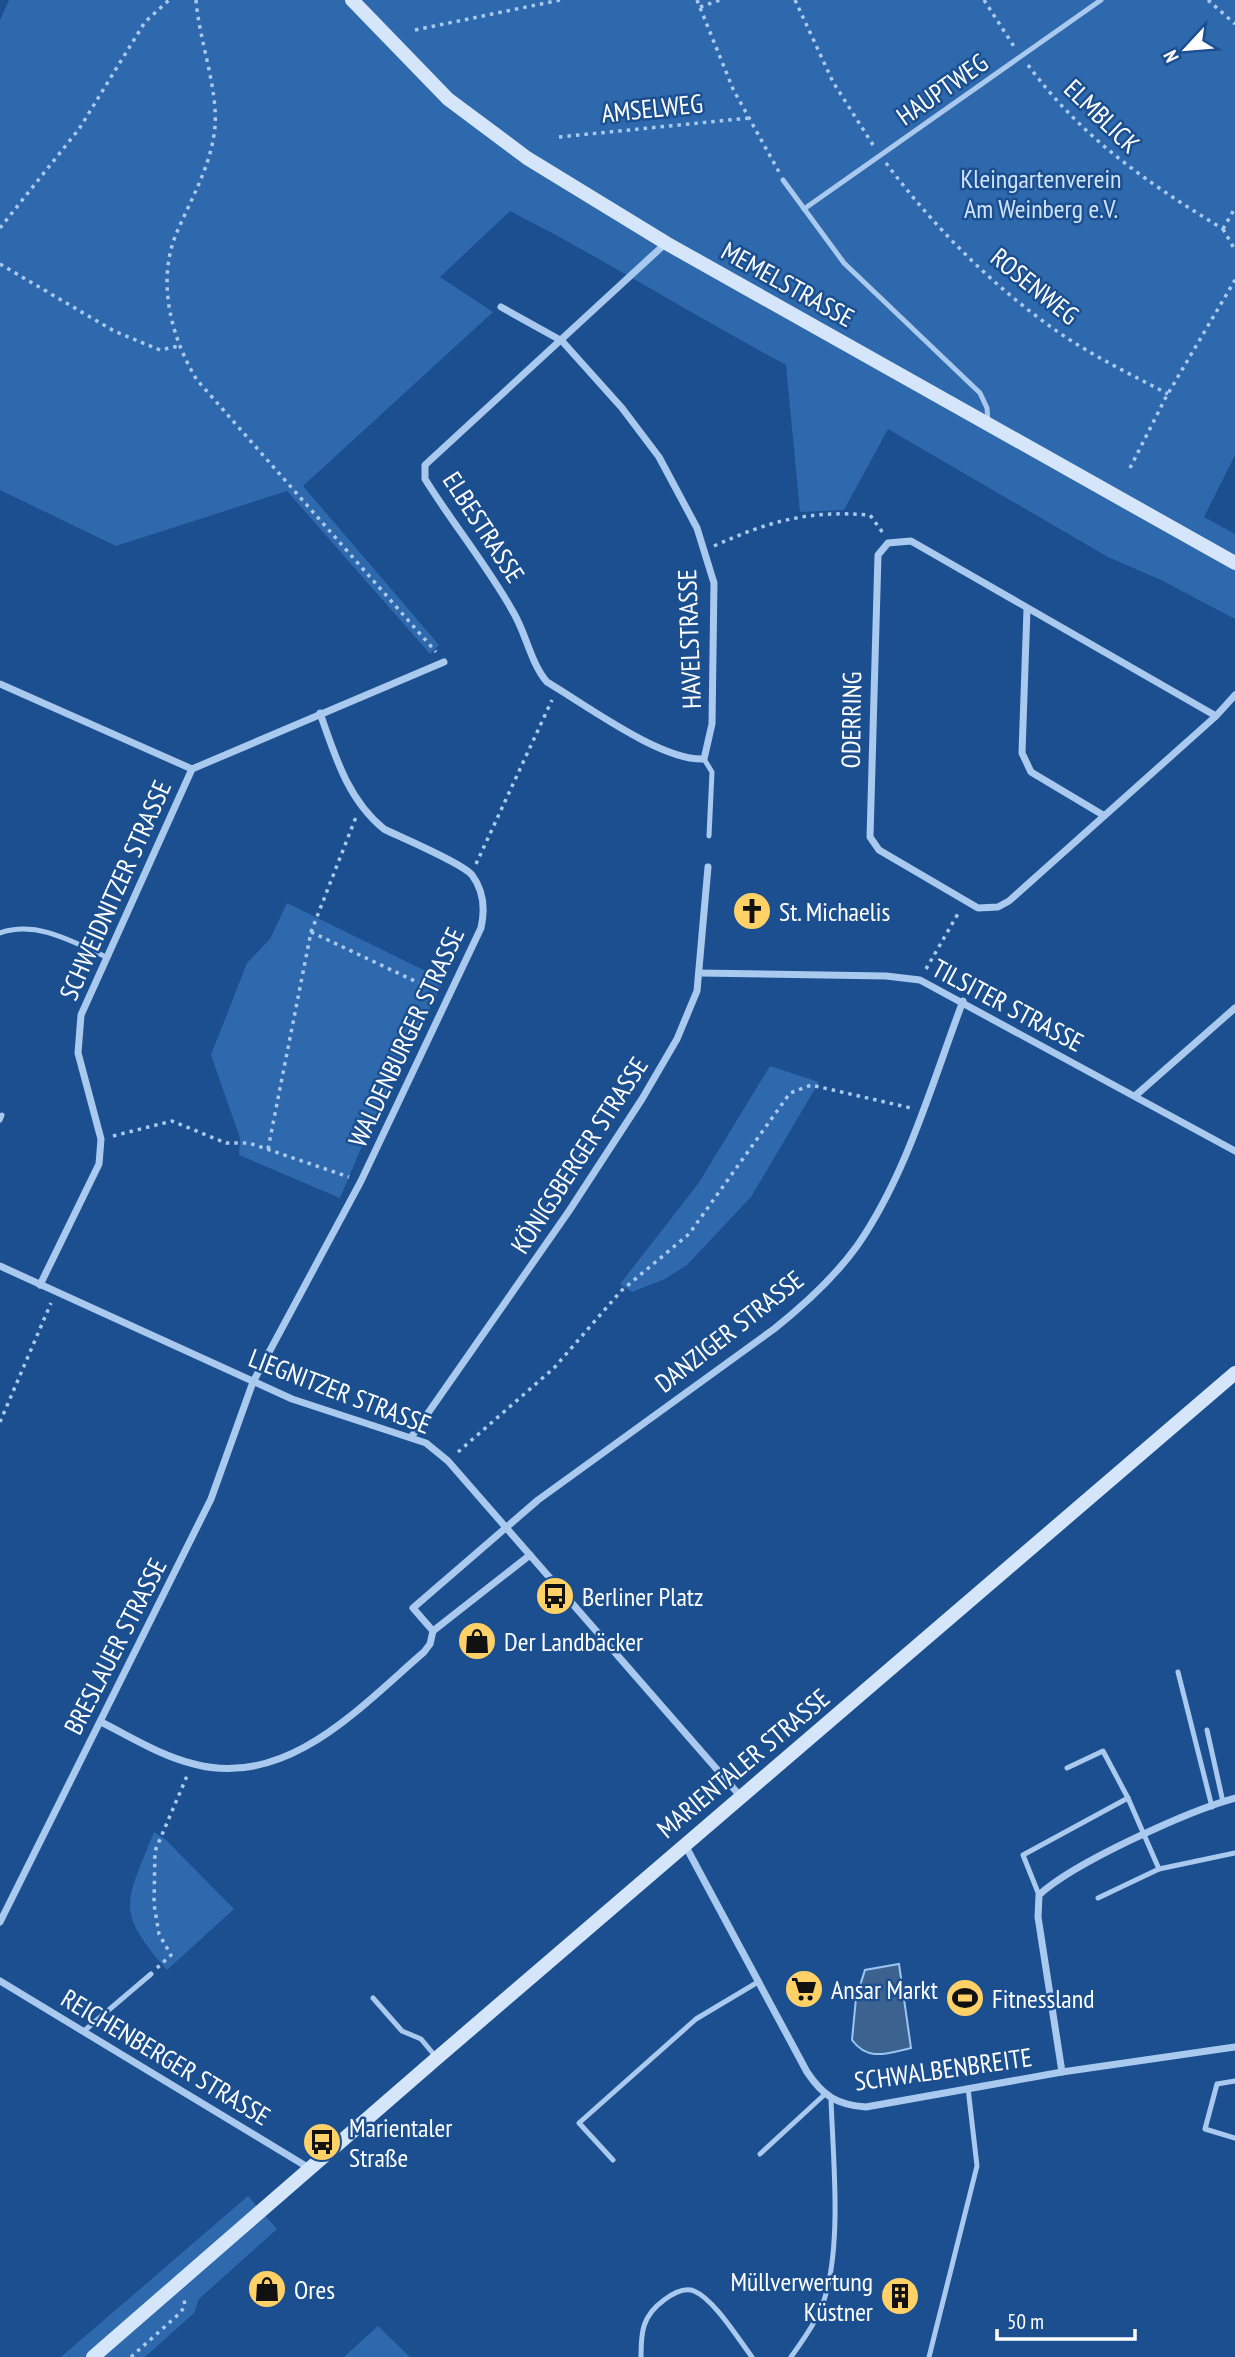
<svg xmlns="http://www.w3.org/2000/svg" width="1235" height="2357" font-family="'PT Sans Narrow',sans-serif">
  <rect width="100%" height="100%" fill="#1b4f8f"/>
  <g fill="#2e69ad">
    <path d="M9,0H1235V455L1204,517L1235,534V619L1161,580L1108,557L888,429L844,510L800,512L786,365C693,315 604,259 510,211L440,277L493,312L303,486L439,645L430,654L287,491L116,546L0,490V20Z"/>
    <polygon points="287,903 444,980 367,1134 340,1198 239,1155 240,1138 211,1055 247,963 270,939"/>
    <polygon points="770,1066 819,1082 751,1197 687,1265 665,1279 632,1292 620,1284 698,1184"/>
    <path d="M154,1832L165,1839L234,1909L167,1970C114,1909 126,1903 154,1832Z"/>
    <polygon points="248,2196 277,2229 199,2299 194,2313 145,2357 61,2357"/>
    <polygon points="378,2326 410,2357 344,2357"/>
  </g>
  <path fill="#3c6290" stroke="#9cc4f0" stroke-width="2" d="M899,1964L911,2048C888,2053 868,2062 852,2040L856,1998L865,1970Z"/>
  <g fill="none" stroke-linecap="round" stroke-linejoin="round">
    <g stroke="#a9c9ee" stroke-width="3.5" stroke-dasharray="3.5 5" stroke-linecap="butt">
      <path d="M196,0C199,40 218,88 215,127C211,166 192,197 177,232C156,280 171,338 197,380L436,652"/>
      <polyline points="697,0 733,89 779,172"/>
      <polyline points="795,0 833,82 875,148"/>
      <polyline points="984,0 1015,48"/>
      <polyline points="1208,0 1235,24"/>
      <polyline points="700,7 720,0"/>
      <polyline points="415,30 560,0"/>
      <path d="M1028,65C1082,138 1146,182 1223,229"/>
      <polyline points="559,137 749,118"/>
      <path d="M886,163C934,227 994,288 1061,334C1095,357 1132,375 1168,394"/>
      <polyline points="0,228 79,129 145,22 169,0"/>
      <polyline points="1223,229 1235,250"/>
      <polyline points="1223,229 1235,208"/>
      <polyline points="0,264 114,331 160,350 179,346"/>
      <polyline points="1130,468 1166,397 1235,280"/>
      <path d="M714,546C769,521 809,510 870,515L883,533"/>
      <polyline points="476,864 552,700"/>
      <polyline points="311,932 438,992"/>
      <polyline points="926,969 959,912"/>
      <polyline points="113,1136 172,1121 226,1143 249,1143 349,1177"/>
      <polyline points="268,1149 311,932 356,817"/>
      <polyline points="0,1422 51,1303"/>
      <polyline points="458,1452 554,1368 621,1291 689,1234 790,1093 811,1085 911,1108"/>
      <polyline points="157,1968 171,1955 159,1934 154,1904 155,1851 187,1776"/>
      <polyline points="131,2357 180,2313 185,2306 184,2299"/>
    </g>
    <g stroke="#a9c9ee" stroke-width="5">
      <polyline points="783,180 844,263 980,393 987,408 988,423"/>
      <polyline points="804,209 1101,0"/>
      <polyline points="704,759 712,772 709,836"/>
      <path d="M0,933C37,920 73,942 106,957"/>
      <polyline points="0,1120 2,1115"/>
      <polyline points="1178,1672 1212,1807"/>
      <polyline points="1207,1730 1223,1802"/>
      <polyline points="1067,1768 1103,1751 1128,1798"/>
      <polyline points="1039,1895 1023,1855 1128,1798 1159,1869"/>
      <polyline points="1098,1898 1159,1869 1235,1853"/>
      <polyline points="373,1998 402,2031 421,2039 436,2057"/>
      <polyline points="84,2031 151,1974"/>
      <polyline points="1235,2081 1217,2084 1205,2129 1235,2138"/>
      <polyline points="760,2154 824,2095"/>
      <polyline points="613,2160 579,2123 696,2019 758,1982"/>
      <path d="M641,2357C641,2332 642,2316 664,2300C672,2294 684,2287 694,2291C714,2299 739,2340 752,2357"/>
      <path d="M791,2357C806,2336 821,2315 827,2290C841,2234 833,2158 831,2099"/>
      <polyline points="929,2357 977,2166 968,2088"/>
    </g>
    <g stroke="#a9c9ee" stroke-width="7">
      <path d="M501,307L562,341L622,408L659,457L697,528L714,583L712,724L704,759C661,761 586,705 547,682C530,662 526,632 512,610C486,564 453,524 425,479V465L666,243"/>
      <polyline points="1027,609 1022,753 1031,772 1103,815"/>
      <polyline points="0,684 192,769"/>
      <polyline points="1216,716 911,541 888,543 878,555 870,837 879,850 978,908 998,907 1009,901 1216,716 1235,695"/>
      <polyline points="699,973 886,976 920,980 1235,1151"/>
      <polyline points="1135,1096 1235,1008"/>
      <polyline points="0,1266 292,1399 426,1443 448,1461 741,1797"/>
      <polyline points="40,1285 99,1164 101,1139 78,1053 81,1015 192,769 444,662"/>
      <polyline points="412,1436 569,1211 642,1099 677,1039 697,991 708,867"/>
      <path d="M530,1555L433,1631L413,1608L538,1500L774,1329C804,1305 834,1278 857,1246C907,1174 932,1083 963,1001"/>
      <path d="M101,1722C131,1737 161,1756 194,1764C287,1789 360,1707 424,1652L430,1644L433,1631"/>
      <path d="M685,1845L807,2072C823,2096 837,2105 866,2107L1062,2072L1235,2047"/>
      <path d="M0,1922L211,1499L253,1382L361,1181L481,928C485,910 484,891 472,875C462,863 402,838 384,829C348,800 335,756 320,713"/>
      <polyline points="0,1981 309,2168"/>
      <path d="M1062,2072L1038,1917L1039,1895C1073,1863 1188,1811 1235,1798"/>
    </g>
    <g stroke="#d6e6fa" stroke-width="14">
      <polyline points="352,0 448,99 527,158 666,243 1235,563"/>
      <polyline points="93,2357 437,2058 1235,1373"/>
    </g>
  </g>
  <defs>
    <symbol id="church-disc" viewBox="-11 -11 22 22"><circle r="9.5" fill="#ffd166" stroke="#1b4f8f"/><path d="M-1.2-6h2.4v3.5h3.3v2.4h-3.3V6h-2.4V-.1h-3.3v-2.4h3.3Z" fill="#111"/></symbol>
    <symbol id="bus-disc" viewBox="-11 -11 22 22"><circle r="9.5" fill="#ffd166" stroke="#1b4f8f"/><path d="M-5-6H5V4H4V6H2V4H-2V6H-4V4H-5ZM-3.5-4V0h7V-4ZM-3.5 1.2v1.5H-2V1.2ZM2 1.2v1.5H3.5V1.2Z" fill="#111"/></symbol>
    <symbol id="shop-disc" viewBox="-11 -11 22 22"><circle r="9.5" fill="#ffd166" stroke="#1b4f8f"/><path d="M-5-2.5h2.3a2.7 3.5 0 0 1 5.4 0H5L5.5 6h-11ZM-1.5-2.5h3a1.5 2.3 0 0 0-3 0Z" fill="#111"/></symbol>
    <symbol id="supermarket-disc" viewBox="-11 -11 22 22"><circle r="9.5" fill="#ffd166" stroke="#1b4f8f"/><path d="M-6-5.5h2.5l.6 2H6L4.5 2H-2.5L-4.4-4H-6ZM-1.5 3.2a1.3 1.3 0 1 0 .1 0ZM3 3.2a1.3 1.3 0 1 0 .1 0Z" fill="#111"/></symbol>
    <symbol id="stadium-disc" viewBox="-11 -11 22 22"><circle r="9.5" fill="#ffd166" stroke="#1b4f8f"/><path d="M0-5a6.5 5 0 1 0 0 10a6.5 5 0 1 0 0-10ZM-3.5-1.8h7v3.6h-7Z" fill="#111"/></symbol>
    <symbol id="building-disc" viewBox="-11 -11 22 22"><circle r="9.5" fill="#ffd166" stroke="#1b4f8f"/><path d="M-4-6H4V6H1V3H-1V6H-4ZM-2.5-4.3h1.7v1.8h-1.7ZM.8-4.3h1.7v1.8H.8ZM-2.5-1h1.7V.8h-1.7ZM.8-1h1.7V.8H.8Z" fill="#111"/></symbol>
  </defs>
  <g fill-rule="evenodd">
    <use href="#church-disc" x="730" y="889" width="44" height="44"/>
    <use href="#bus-disc" x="533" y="1574" width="44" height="44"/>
    <use href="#shop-disc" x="455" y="1619" width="44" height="44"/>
    <use href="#supermarket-disc" x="782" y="1967" width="44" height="44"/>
    <use href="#stadium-disc" x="943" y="1976" width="44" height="44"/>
    <use href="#bus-disc" x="300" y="2120" width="44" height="44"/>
    <use href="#shop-disc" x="245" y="2267" width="44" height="44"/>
    <use href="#building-disc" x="878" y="2274" width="44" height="44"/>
  </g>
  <g text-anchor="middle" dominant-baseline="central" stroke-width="5" stroke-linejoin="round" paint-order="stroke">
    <g font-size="26" fill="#fff" stroke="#1b4f8f">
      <text transform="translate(942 89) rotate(-35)">HAUPTWEG</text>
      <text transform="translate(652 108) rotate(-6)">AMSELWEG</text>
      <text transform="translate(1102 116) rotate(44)">ELMBLICK</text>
      <text transform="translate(788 284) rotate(29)">MEMELSTRASSE</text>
      <text transform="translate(1035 286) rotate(39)">ROSENWEG</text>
      <text transform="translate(484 527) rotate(57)">ELBESTRASSE</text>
      <text transform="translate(689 639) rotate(-92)">HAVELSTRASSE</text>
      <text transform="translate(851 720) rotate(-89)">ODERRING</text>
      <text transform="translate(115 890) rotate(-66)">SCHWEIDNITZER STRASSE</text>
      <text transform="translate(1008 1005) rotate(28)">TILSITER STRASSE</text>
      <text transform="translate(406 1037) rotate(-65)">WALDENBURGER STRASSE</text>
      <text transform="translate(579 1155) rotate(-57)">KÖNIGSBERGER STRASSE</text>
      <text transform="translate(729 1331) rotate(-38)">DANZIGER STRASSE</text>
      <text transform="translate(340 1391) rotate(21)">LIEGNITZER STRASSE</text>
      <text transform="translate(115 1646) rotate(-63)">BRESLAUER STRASSE</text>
      <text transform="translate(743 1763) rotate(-40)">MARIENTALER STRASSE</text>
      <text transform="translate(166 2057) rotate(31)">REICHENBERGER STRASSE</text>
      <text transform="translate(943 2069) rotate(-8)">SCHWALBENBREITE</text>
    </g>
    <g font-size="26" fill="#cfe3fa" stroke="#1b4f8f">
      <text x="1041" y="178">Kleingartenverein<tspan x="1041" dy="30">Am Weinberg e.V.</tspan></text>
    </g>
    <g font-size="26" fill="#fff" stroke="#1b4f8f" text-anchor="start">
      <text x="779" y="911">St. Michaelis</text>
      <text x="582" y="1596">Berliner Platz</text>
      <text x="504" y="1641">Der Landbäcker</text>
      <text x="831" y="1989">Ansar Markt</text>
      <text x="992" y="1998">Fitnessland</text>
      <text x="349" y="2127">Marientaler<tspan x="349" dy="30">Straße</tspan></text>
      <text x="873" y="2281" text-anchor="end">Müllverwertung<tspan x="873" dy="30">Küstner</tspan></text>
      <text x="294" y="2289">Ores</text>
    </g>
  </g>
  <g transform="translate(1186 49) rotate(244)" stroke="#1b4f8f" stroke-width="5" paint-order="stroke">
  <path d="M0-5L12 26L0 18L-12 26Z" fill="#ffffff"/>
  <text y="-10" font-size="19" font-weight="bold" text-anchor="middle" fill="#ffffff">N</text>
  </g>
  <path d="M997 2329v10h138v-10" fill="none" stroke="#ffffff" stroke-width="3.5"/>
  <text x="1007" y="2329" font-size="21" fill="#ffffff" stroke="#1b4f8f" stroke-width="5" paint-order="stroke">50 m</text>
</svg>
